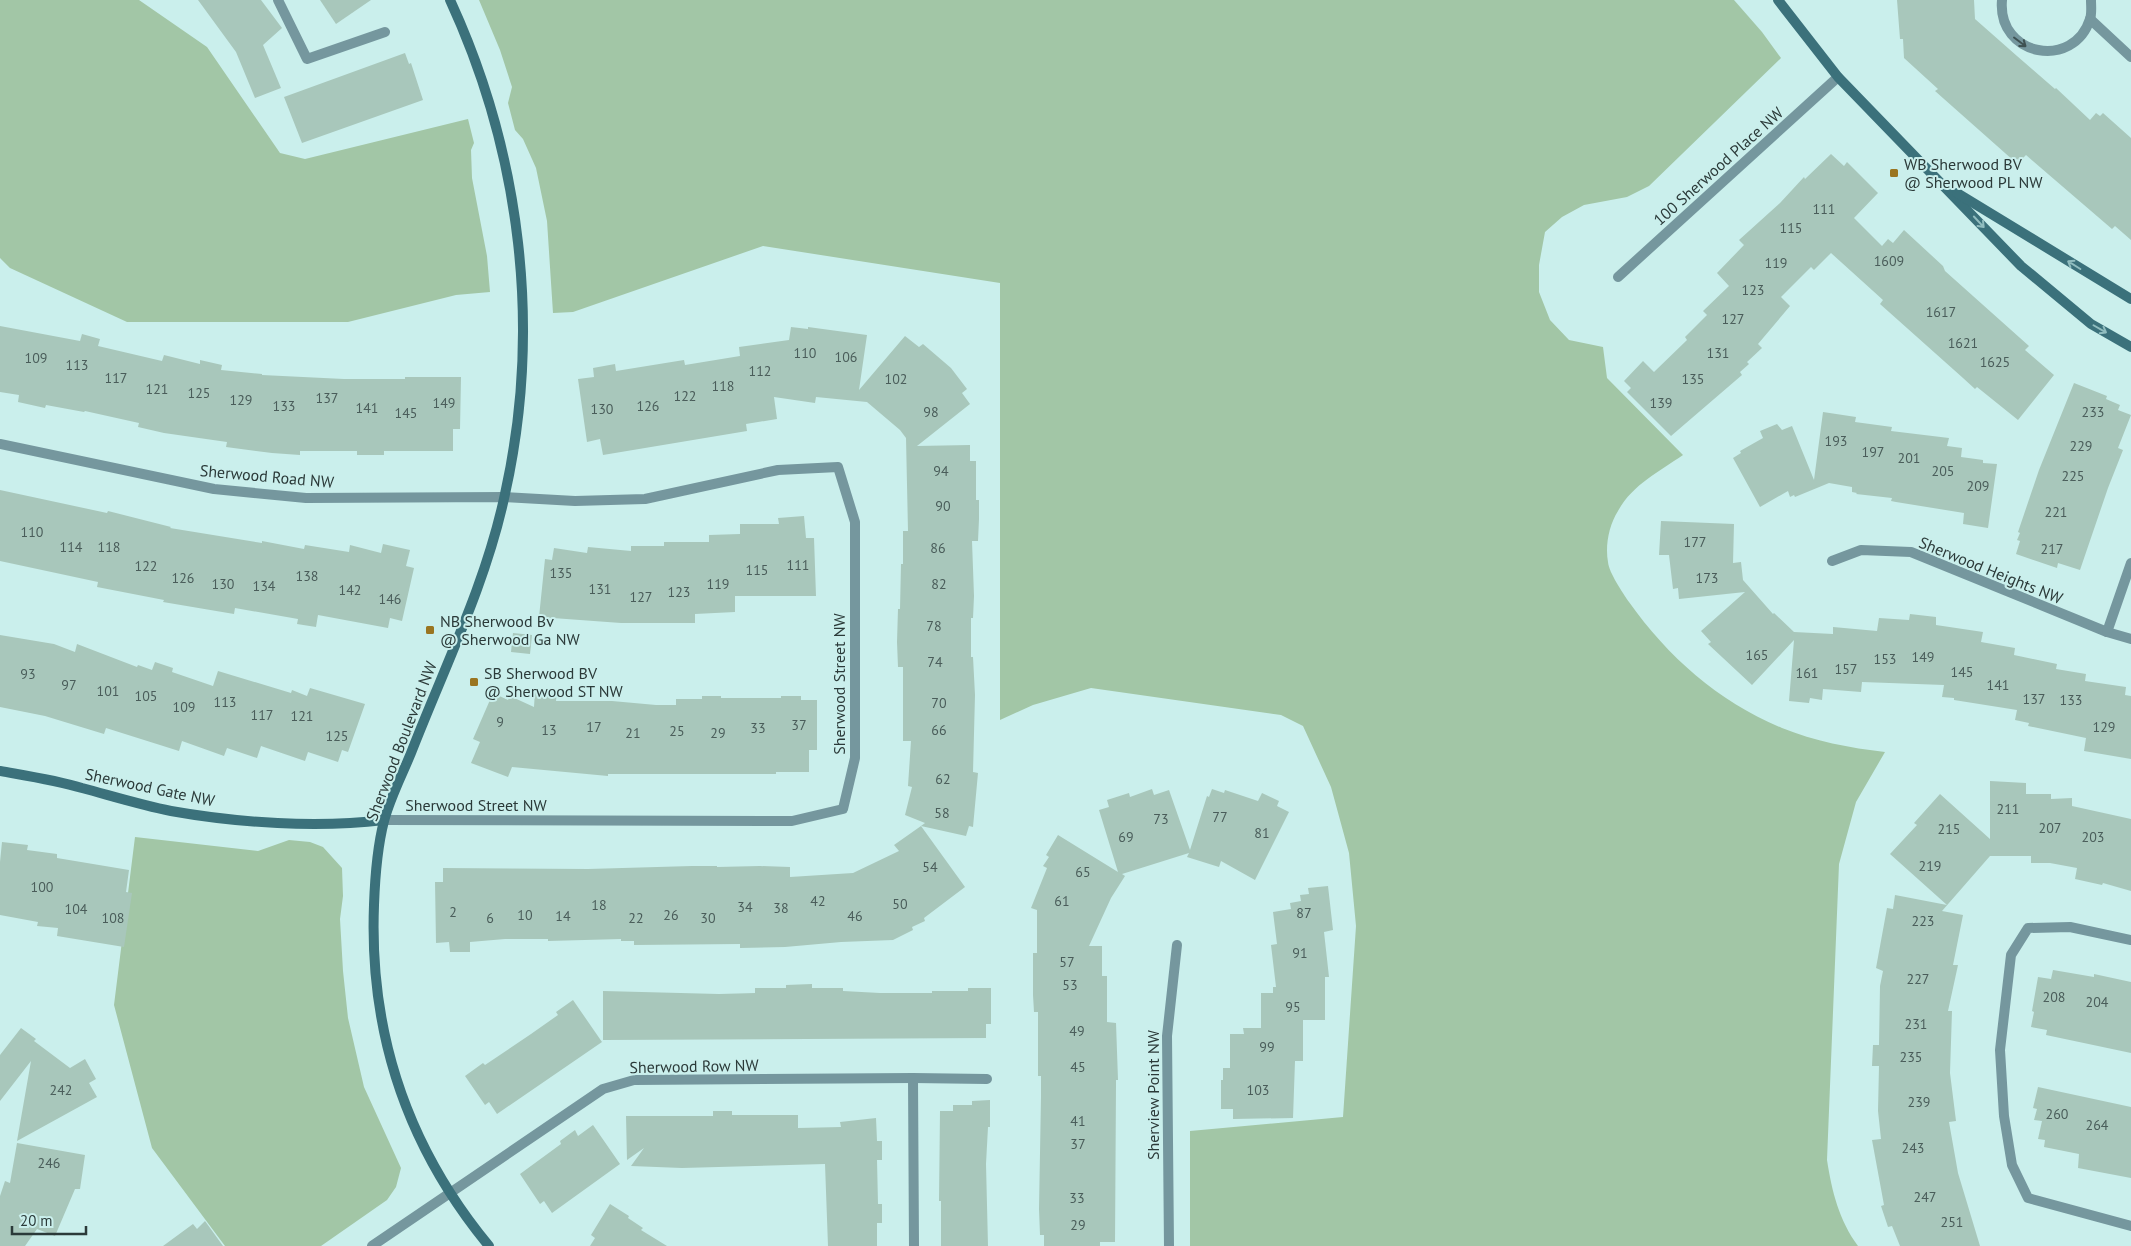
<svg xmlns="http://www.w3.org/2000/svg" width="2131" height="1246" font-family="'PT Sans',sans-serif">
  <rect width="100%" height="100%" fill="#caefec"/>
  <g fill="#a2c6a6">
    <polygon points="0,0 139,0 207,47 280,153 305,159 468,119 474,143 471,150 472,178 487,256 490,292 456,295 348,322 127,322 10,268 0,258"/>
    <path d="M479,0H1734L1762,32L1781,58L1649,186L1627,197L1584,205L1562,217L1545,232L1539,265V292L1550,320L1569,340L1603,347L1607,378L1683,455C1660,471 1632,485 1618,511C1609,525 1605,546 1608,562C1609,573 1623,593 1629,602C1668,657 1719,702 1782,728C1814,741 1850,748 1885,752L1856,802L1839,864L1827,1160C1832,1192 1839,1220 1858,1246H1190V1131L1343,1117L1356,926L1349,853L1331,787L1303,726L1281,715L1091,688L1033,705L1000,720V283L763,246L573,312L553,313L547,221L536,168L523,139L515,130L508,103L512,87L500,50Z"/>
    <polygon points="135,837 258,851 289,840 310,842 323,847 342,868 343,896 340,919 343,971 348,1018 364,1087 401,1168 396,1187 387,1200 321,1246 225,1246 152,1148 114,1005"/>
  </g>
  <g fill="#a8c7bb">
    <polygon points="198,0 261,0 282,28 263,45 281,88 255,98 236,52"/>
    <polygon points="320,0 371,0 336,24"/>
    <polygon points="1897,0 1974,0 1975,19 2017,56 2055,89 2056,88 2090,120 2096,113 2100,116 2103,113 2131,138 2131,240 2115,226 2112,229 2026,155 2020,161 2017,159 2014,161 1935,91 1938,89 1904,58 1903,39 1900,39"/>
    <polygon points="405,53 409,64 411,63 423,100 302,143 284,97"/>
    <polygon points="1831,154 1844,166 1847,162 1878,193 1854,218 1882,246 1888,239 1893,243 1904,230 1943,266 1945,271 2029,346 2025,350 2054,375 2018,420 1977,387 1975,389 1963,378 1880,304 1883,300 1831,253 1814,270 1811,267 1781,297 1790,306 1758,344 1762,348 1747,362 1749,364 1740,372 1742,375 1671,436 1627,392 1631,388 1624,381 1643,361 1654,372 1687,340 1685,337 1707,315 1703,311 1729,286 1717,273 1744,245 1739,240 1780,203 1804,177 1805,179"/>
    <polygon points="0,326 80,341 82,334 100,339 98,346 162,361 164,355 200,364 200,360 222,365 221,370 262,374 262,375 344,379 405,379 405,377 461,377 460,429 453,429 453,451 384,451 384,455 357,455 357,451 300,451 300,455 272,453 226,447 227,442 164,433 138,427 139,423 85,411 84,412 46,405 45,408 18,402 19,395 0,392"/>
    <polygon points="791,327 808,329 808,327 867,335 859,390 905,336 919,347 923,344 951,368 967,389 962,393 970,404 917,446 970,445 970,461 976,461 976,500 979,500 979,519 978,541 972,541 974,596 973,618 971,618 971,657 973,657 975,695 973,772 978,773 973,827 969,826 966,836 921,826 925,823 905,815 912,787 908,786 911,741 903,741 903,667 898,667 897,642 898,609 900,609 901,564 903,564 903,531 908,531 906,438 900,430 867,402 816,397 815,403 774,397 777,419 746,424 747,431 603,455 600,439 587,442 578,379 594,377 593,368 615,364 616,371 684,360 685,365 740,356 739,347 789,340"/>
    <polygon points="2074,383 2107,396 2106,399 2120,405 2118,410 2131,415 2118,448 2123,450 2108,488 2080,570 2058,563 2057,568 2016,554 2020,541 2017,540 2020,533 2018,532 2039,470"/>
    <polygon points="1823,412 1856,417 1855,422 1892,427 1891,431 1949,438 1947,446 1962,448 1961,457 1983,460 1983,463 1997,464 1988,528 1963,524 1964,513 1896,502 1891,501 1892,498 1856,494 1857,493 1852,492 1852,487 1829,483 1795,497 1794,495 1790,497 1788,491 1760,507 1733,458 1741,453 1740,451 1763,438 1760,431 1777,424 1782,430 1792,426 1814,480"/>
    <polygon points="0,490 107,513 108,511 171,527 170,528 262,543 262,541 304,549 305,545 349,552 350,545 381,553 383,544 410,550 406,566 414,568 402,621 390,618 388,628 318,615 316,627 297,624 298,619 235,608 234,614 163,602 164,600 97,587 98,582 0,561"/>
    <polygon points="804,516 806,538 814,538 816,596 735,596 735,612 695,614 695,623 621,623 539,617 545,559 552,560 554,548 587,553 588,547 631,551 631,546 664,546 664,542 709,542 709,535 740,534 740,524 779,524 778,518"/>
    <polygon points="1661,521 1734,524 1733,563 1741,562 1743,580 1773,614 1774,613 1794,632 1833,634 1833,627 1877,631 1879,618 1909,620 1910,614 1936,617 1936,625 1983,632 1981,642 2015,648 2014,655 2057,664 2056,669 2086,674 2085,681 2126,687 2125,695 2131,696 2131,759 2084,751 2086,738 2028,726 2029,723 2015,720 2017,710 1954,700 1954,698 1942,697 1944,685 1862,682 1861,692 1823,689 1822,700 1810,698 1809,703 1789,701 1794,640 1752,685 1708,644 1711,642 1701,631 1745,592 1679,599 1678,588 1673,589 1669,555 1659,555"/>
    <polygon points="513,633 532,635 530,654 511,652"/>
    <polygon points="0,635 54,644 75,652 77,644 137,667 138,665 152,670 155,662 173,668 172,672 213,686 218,671 291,693 292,690 307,696 310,688 365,704 348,752 342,750 338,762 308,752 305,761 261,746 257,758 227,748 224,756 182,741 179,751 106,728 104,734 45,716 0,707"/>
    <polygon points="535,691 557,693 556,701 612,701 656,705 676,705 676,699 702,699 702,696 721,696 721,698 781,698 781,696 801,696 801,700 817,700 817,750 809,750 809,772 776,772 776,774 608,774 608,776 512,767 508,777 471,763 480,742 473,739 493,693 508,700 510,696 534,707"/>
    <polygon points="1990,781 2026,783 2026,794 2051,794 2051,799 2072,798 2072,806 2131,819 2131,891 2103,883 2102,885 2075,879 2077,868 2050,863 2031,863 2031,856 1990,856 1942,911 1963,915 1953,965 1958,965 1948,1011 1952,1011 1950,1073 1956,1121 1949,1122 1958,1173 1980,1246 1900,1246 1892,1226 1888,1227 1881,1206 1884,1205 1872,1140 1881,1139 1878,1111 1879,1066 1872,1066 1873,1045 1879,1045 1880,986 1883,971 1876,968 1887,908 1893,909 1895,895 1947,905 1890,854 1917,825 1914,823 1940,794 1990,839"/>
    <polygon points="1152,789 1154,795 1169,790 1190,850 1207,796 1209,797 1212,789 1224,793 1225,790 1258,801 1262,793 1279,801 1277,806 1289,812 1255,880 1221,861 1219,867 1187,857 1189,853 1122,874 1125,876 1111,898 1089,946 1102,946 1102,976 1107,976 1107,1022 1116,1023 1118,1080 1116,1080 1116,1085 1115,1242 1100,1242 1100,1246 1044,1246 1044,1235 1040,1235 1039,1209 1041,1097 1041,1076 1038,1076 1038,1012 1034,1012 1033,995 1033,953 1037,953 1037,910 1031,908 1047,868 1043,866 1049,857 1046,855 1058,835 1118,872 1099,810 1109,807 1107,800 1129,793 1130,797"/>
    <polygon points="921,826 965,887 924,918 925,921 912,927 913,930 893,940 841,942 785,947 740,948 740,944 634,945 634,941 621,941 621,939 548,941 548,939 505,939 470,942 470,952 450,952 449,942 436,943 435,882 443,882 443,868 588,869 692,866 717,866 717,867 760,866 790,867 790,877 853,873 899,851 894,845"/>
    <polygon points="2,842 28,845 27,850 57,854 57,858 129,870 126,892 132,893 124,947 57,936 58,928 37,926 38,922 0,915 0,862"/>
    <polygon points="1328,886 1333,930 1324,932 1329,977 1325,977 1325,1020 1303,1020 1303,1061 1295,1061 1293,1118 1233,1119 1233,1109 1221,1109 1221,1080 1223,1080 1223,1068 1230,1068 1230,1034 1244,1034 1243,1028 1261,1028 1261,993 1273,993 1273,987 1276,987 1271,945 1277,944 1273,912 1291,909 1290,903 1301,901 1300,895 1309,894 1308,888"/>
    <polygon points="2053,970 2094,977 2094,974 2131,982 2131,1053 2046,1035 2047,1030 2031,1027 2034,1012 2032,1011 2038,977 2051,979"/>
    <polygon points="812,984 812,988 843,988 843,991 880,993 932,993 932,991 968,991 968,988 991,988 991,1024 986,1024 986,1038 603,1040 603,991 719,994 755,993 755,988 786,988 786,985"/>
    <polygon points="573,1000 602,1042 497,1114 489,1102 485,1105 465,1076 483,1063 485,1065 531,1034 558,1015 556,1012"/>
    <polygon points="21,1028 36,1039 34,1041 70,1068 85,1059 96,1079 89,1083 97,1097 17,1141 31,1061 0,1101 0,1055"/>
    <polygon points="2038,1087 2131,1107 2131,1178 2078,1168 2079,1154 2044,1147 2045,1140 2038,1139 2042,1121 2034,1120 2037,1109 2033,1108"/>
    <polygon points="990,1100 990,1127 988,1127 986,1164 988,1246 941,1246 941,1201 939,1201 940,1111 953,1111 953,1105 972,1105 972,1101"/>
    <polygon points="713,1111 732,1111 732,1115 798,1115 798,1128 841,1127 840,1122 876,1118 877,1141 882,1141 882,1160 877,1160 878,1204 882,1204 882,1223 877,1223 877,1246 828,1246 825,1164 682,1168 631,1166 644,1148 627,1160 626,1116 713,1116"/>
    <polygon points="593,1125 620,1164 552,1213 544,1201 540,1204 520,1174 561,1144 560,1141 575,1130 578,1136"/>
    <polygon points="17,1143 85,1155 80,1189 75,1189 55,1236 37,1229 25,1246 0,1246 0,1196 5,1181 10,1183"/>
    <polygon points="610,1204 629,1216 628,1218 643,1228 641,1230 667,1246 590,1246 595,1238 591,1235"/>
    <polygon points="205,1221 223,1246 163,1246 193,1224 197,1229"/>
  </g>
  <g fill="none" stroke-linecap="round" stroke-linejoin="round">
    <g stroke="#75979e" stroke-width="10">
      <path d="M2002,0C1997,57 2074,70 2090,19C2092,14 2091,6 2091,0"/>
      <polyline points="2090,19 2131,57"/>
    </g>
    <g stroke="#75979e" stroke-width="10">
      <polyline points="278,0 307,59 385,32"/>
      <polyline points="1618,277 1838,77"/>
      <polyline points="0,444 214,489 306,498 505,497 575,501 645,499 778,470 838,467 855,522 855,758 843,809 792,821 384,820"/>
      <polyline points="1832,561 1861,550 1911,552 2107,632 2131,639"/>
      <polyline points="2107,632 2131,563"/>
      <polyline points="2131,940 2070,927 2028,928 2011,955 2000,1050 2004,1116 2012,1165 2028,1198 2131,1226"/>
      <polyline points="913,1078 914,1246"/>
      <polyline points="372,1246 603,1089 634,1080 913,1078 987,1079"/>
      <polyline points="1169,1246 1167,1036 1177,945"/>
    </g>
    <g stroke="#3b717b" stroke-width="10">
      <path d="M450,0C521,154 542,328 505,494C486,584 444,668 411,753C402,775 390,798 384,821C377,848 375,877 374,905C369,1033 408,1148 489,1246"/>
      <polyline points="1778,0 1838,77 2021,266 2091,324 2131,347"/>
      <polyline points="1957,193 2131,299"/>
      <path d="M0,771C28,776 55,780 82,788C112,796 141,805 171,811C238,823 317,828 384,820"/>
    </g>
  </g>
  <defs><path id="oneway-shaft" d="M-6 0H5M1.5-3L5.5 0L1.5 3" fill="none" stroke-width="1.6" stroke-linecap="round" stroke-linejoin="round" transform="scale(1.25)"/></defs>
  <use stroke="#3e5152" href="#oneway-shaft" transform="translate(2020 42) rotate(37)"/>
  <g stroke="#91bdbf">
    <use href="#oneway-shaft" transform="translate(1979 222) rotate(47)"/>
    <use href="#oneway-shaft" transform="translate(2074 265) rotate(-148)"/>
    <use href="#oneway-shaft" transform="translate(2100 329) rotate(30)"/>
  </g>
  <g fill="#9a7520" stroke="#caefec" stroke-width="2">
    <rect x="1889" y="168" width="10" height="10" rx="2.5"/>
    <rect x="425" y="625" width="10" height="10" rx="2.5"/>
    <rect x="469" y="677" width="10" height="10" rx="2.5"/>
  </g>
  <g text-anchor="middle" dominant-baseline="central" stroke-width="4" stroke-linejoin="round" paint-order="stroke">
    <g font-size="14" fill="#4a5d5a">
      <text x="1824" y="209">111</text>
      <text x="1791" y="228">115</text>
      <text x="1889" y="261">1609</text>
      <text x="1776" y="263">119</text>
      <text x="1753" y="290">123</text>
      <text x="1941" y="312">1617</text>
      <text x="1733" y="319">127</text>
      <text x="1963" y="343">1621</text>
      <text x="805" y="353">110</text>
      <text x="1718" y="353">131</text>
      <text x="846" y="357">106</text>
      <text x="36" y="358">109</text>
      <text x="1995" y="362">1625</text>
      <text x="77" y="365">113</text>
      <text x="760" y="371">112</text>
      <text x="116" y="378">117</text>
      <text x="896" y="379">102</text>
      <text x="1693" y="379">135</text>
      <text x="723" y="386">118</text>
      <text x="157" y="389">121</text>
      <text x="199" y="393">125</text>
      <text x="685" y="396">122</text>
      <text x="327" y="398">137</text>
      <text x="241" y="400">129</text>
      <text x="444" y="403">149</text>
      <text x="1661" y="403">139</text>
      <text x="284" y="406">133</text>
      <text x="648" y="406">126</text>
      <text x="367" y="408">141</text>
      <text x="602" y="409">130</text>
      <text x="931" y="412">98</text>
      <text x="2093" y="412">233</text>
      <text x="406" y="413">145</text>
      <text x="1836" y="441">193</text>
      <text x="2081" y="446">229</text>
      <text x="1873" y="452">197</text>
      <text x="1909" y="458">201</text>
      <text x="941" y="471">94</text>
      <text x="1943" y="471">205</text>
      <text x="2073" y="476">225</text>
      <text x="1978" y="486">209</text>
      <text x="943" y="506">90</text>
      <text x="2056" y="512">221</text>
      <text x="32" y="532">110</text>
      <text x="1695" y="542">177</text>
      <text x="71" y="547">114</text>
      <text x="109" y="547">118</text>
      <text x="938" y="548">86</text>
      <text x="2052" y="549">217</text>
      <text x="798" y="565">111</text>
      <text x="146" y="566">122</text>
      <text x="757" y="570">115</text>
      <text x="561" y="573">135</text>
      <text x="307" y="576">138</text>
      <text x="183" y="578">126</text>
      <text x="1707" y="578">173</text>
      <text x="223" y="584">130</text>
      <text x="718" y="584">119</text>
      <text x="939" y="584">82</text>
      <text x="264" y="586">134</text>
      <text x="600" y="589">131</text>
      <text x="350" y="590">142</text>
      <text x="679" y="592">123</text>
      <text x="641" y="597">127</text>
      <text x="390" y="599">146</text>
      <text x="934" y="626">78</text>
      <text x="1757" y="655">165</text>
      <text x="1923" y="657">149</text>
      <text x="1885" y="659">153</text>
      <text x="935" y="662">74</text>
      <text x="1846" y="669">157</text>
      <text x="1962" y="672">145</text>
      <text x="1807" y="673">161</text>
      <text x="28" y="674">93</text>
      <text x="69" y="685">97</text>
      <text x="1998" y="685">141</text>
      <text x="108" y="691">101</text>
      <text x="146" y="696">105</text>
      <text x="2034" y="699">137</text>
      <text x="2071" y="700">133</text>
      <text x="225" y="702">113</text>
      <text x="939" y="703">70</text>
      <text x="184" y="707">109</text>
      <text x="262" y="715">117</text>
      <text x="302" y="716">121</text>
      <text x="500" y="722">9</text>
      <text x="799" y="725">37</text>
      <text x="594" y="727">17</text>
      <text x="2104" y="727">129</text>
      <text x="758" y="728">33</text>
      <text x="549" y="730">13</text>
      <text x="939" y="730">66</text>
      <text x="677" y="731">25</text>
      <text x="633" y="733">21</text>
      <text x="718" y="733">29</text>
      <text x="337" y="736">125</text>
      <text x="943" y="779">62</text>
      <text x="2008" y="809">211</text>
      <text x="942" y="813">58</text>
      <text x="1220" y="817">77</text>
      <text x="1161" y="819">73</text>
      <text x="2050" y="828">207</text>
      <text x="1949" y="829">215</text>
      <text x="1262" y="833">81</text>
      <text x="1126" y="837">69</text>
      <text x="2093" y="837">203</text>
      <text x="1930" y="866">219</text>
      <text x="930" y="867">54</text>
      <text x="1083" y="872">65</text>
      <text x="42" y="887">100</text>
      <text x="818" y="901">42</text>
      <text x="1062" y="901">61</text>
      <text x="900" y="904">50</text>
      <text x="599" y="905">18</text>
      <text x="745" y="907">34</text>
      <text x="781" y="908">38</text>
      <text x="76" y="909">104</text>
      <text x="453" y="912">2</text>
      <text x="1304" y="913">87</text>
      <text x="525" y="915">10</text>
      <text x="671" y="915">26</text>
      <text x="563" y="916">14</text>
      <text x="855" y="916">46</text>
      <text x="113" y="918">108</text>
      <text x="490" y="918">6</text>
      <text x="636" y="918">22</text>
      <text x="708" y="918">30</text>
      <text x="1923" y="921">223</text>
      <text x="1300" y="953">91</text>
      <text x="1067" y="962">57</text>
      <text x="1918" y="979">227</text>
      <text x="1070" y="985">53</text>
      <text x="2054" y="997">208</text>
      <text x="2097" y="1002">204</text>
      <text x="1293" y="1007">95</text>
      <text x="1916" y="1024">231</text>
      <text x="1077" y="1031">49</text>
      <text x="1267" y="1047">99</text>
      <text x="1911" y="1057">235</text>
      <text x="1078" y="1067">45</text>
      <text x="61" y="1090">242</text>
      <text x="1258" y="1090">103</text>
      <text x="1919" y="1102">239</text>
      <text x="2057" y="1114">260</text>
      <text x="1078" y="1121">41</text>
      <text x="2097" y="1125">264</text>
      <text x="1078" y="1144">37</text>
      <text x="1913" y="1148">243</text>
      <text x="49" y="1163">246</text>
      <text x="1925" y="1197">247</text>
      <text x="1077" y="1198">33</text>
      <text x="1952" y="1222">251</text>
      <text x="1078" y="1225">29</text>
    </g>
    <g font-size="16" fill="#2b3a39" stroke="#caefec" text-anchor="start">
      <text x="1904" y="164">WB Sherwood BV<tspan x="1904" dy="18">@ Sherwood PL NW</tspan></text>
      <text x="440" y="621">NB Sherwood Bv<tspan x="440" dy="18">@ Sherwood Ga NW</tspan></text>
      <text x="484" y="673">SB Sherwood BV<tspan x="484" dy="18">@ Sherwood ST NW</tspan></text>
    </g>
    <g font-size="16" fill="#2b3a39" stroke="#caefec">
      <text transform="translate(1718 166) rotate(-42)">100 Sherwood Place NW</text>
      <text transform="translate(267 476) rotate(5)">Sherwood Road NW</text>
      <text transform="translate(1991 570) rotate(22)">Sherwood Heights NW</text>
      <text transform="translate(839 684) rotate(-90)">Sherwood Street NW</text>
      <text transform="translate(401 741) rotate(-69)">Sherwood Boulevard NW</text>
      <text transform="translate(150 787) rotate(12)">Sherwood Gate NW</text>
      <text x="476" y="805">Sherwood Street NW</text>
      <text transform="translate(694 1066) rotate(-1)">Sherwood Row NW</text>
      <text transform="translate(1153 1095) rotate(-90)">Sherview Point NW</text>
    </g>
  </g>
  <path d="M12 1226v8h74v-8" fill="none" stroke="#2b3a39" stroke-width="2.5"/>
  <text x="20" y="1226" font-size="15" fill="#2b3a39" stroke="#caefec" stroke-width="4" paint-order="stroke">20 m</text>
</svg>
